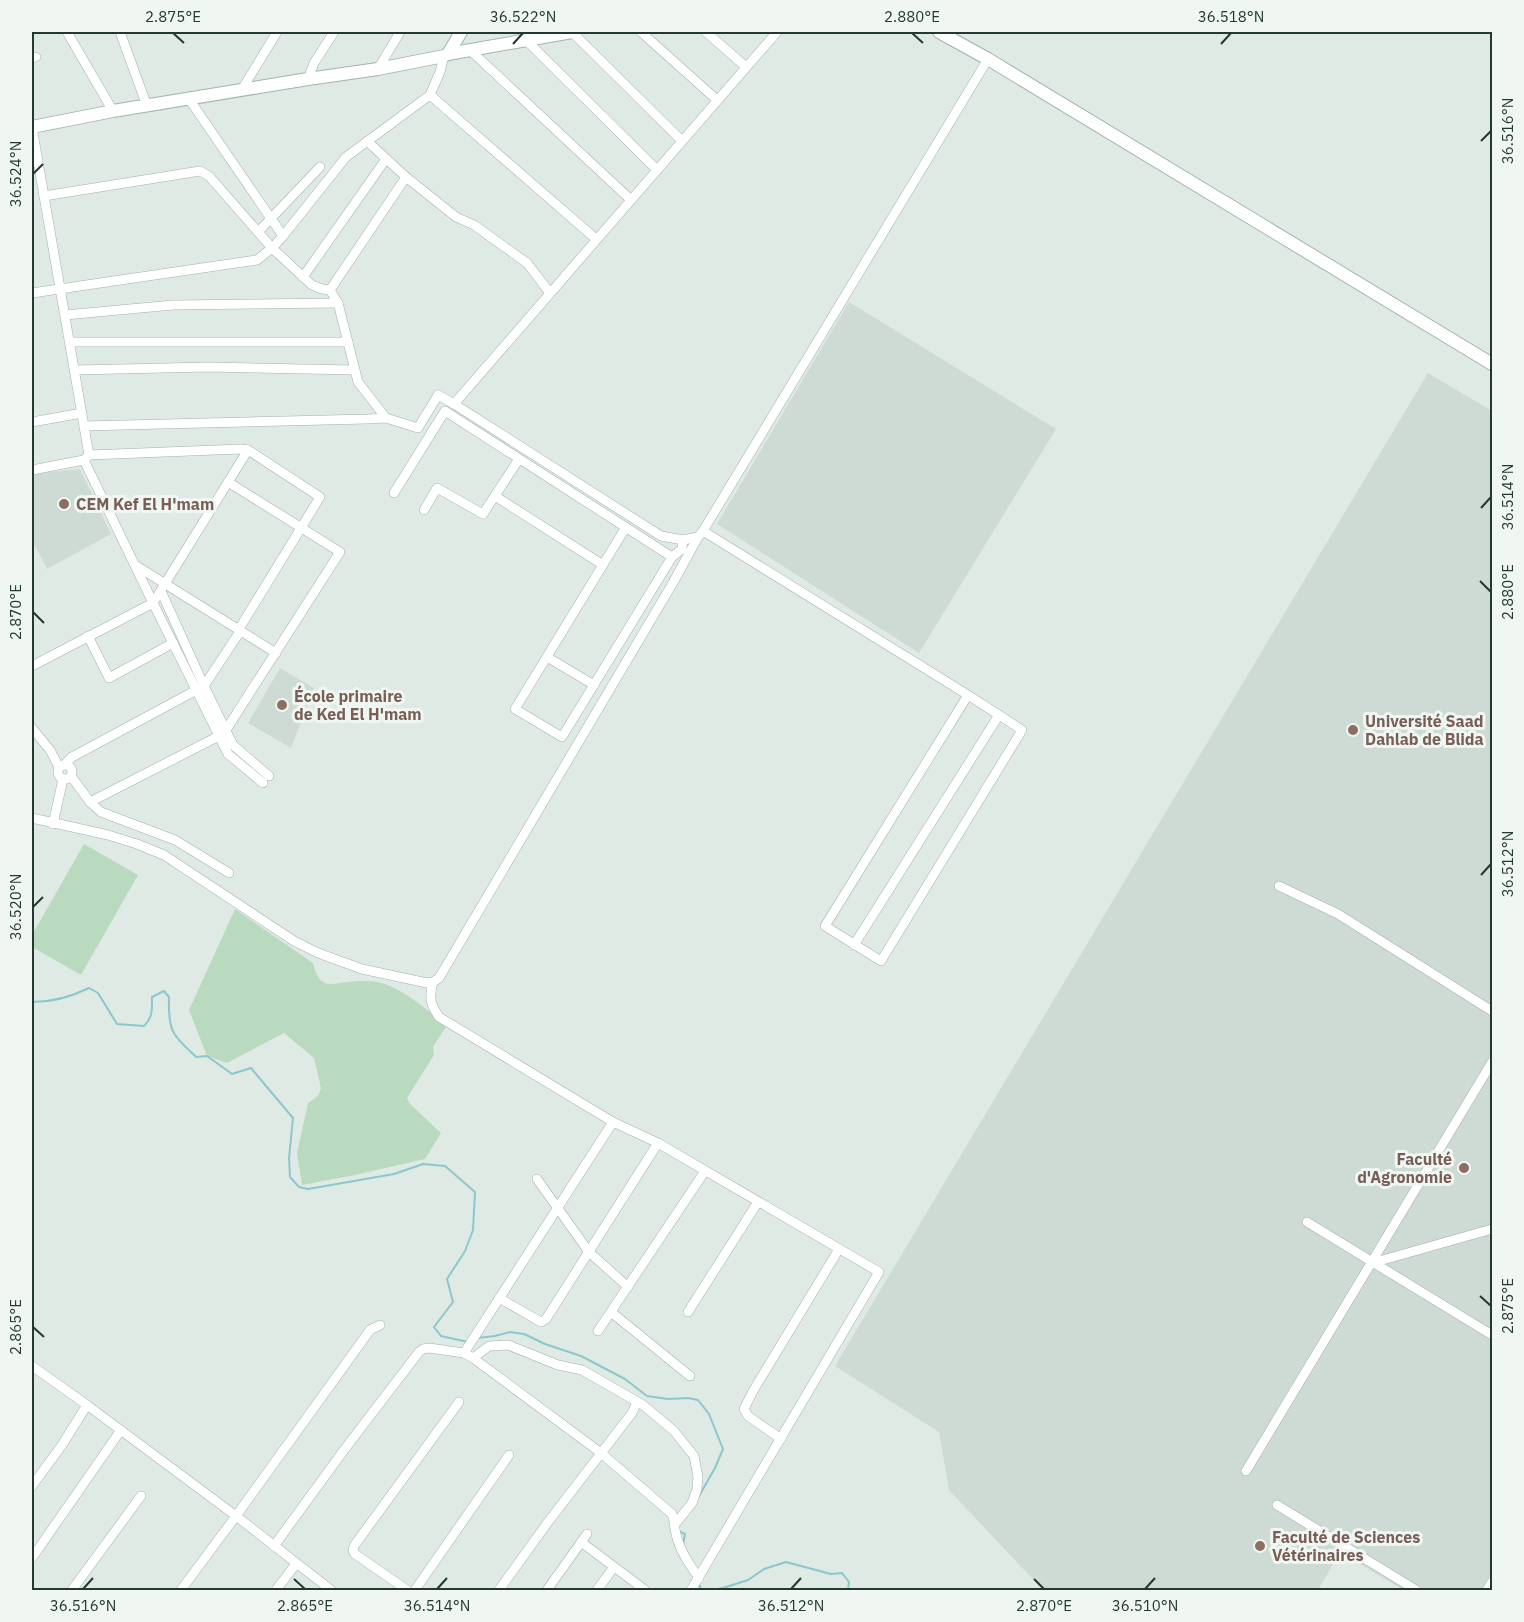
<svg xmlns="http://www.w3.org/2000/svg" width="1524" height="1622" font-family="'IBM Plex Sans',sans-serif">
  <rect width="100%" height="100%" fill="#e0eae5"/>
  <g fill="#cedad4">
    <polygon points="849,302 1056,429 919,653 717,524"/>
    <polygon points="1428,373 1492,411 1492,1590 1403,1590 1340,1552 1318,1590 1043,1590 949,1490 939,1432 835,1366"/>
    <polygon points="80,469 111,534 47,569 32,540 32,474"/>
    <polygon points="280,668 314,688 291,748 248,723"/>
  </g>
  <g fill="#badac0">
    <polygon points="84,844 138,875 81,975 32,947 32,935"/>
    <path d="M235,909L313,963C315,970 317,979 325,983C332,986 340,982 348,982C359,981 373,980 385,984C407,992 428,1011 447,1025L433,1047L434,1055L407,1098L409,1103L441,1133L425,1159L355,1175L302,1185L297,1153L308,1103L318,1096L321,1088L314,1058L284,1033L227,1063L207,1056L189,1010Z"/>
  </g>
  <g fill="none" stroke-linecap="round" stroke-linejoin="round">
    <g stroke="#8bc7cc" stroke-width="2">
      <path d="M32,1002C52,1002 71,997 89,988L98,993L117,1024L144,1026C153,1017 152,1010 152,997L164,991L169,997C168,1032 172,1034 196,1057L207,1056L232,1074L251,1068L293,1118L289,1158L290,1177L299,1187L308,1189L394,1174L423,1164L445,1166L475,1192L473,1230L465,1251L447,1279L453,1302L434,1327L441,1336L468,1342"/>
      <polyline points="477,1338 495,1336 510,1332 524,1334 545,1344 581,1356 625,1379 647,1396 668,1399 688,1398 698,1400 709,1414 723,1449 715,1468 699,1496"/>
      <polyline points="678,1531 685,1534 683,1545"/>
      <polyline points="699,1584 701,1589 714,1590 726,1587 748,1580 764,1569 786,1562 831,1574 842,1573 849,1582 848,1590"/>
    </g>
    <defs>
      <g id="street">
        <polyline points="67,32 113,111"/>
        <polyline points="120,32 147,106"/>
        <polyline points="572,32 682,141"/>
        <polyline points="641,32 717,100"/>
        <polyline points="706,32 746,67"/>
        <polyline points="525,39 657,170"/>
        <polyline points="470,50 631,200"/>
        <polyline points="32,58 36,57"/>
        <polyline points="378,69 400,32"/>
        <polyline points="308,79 314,63 334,32"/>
        <polyline points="241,91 277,32"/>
        <polyline points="430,95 596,239"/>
        <polyline points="189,99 283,236"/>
        <polyline points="367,141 406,177 456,217 474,225 527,263 550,293"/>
        <polyline points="44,196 200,171 209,176 272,248 312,285 322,289 330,290"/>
        <polyline points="258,232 320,167"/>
        <polyline points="303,277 386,159"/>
        <polyline points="32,293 257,260 272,248 283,236 346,157 430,95 440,72 444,56"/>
        <polyline points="65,315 173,305 338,303"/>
        <polyline points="70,342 348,342"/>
        <polyline points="75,370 209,367 355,370"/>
        <polyline points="454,404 777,32"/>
        <polyline points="386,418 358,382 338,303 330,290 406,177"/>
        <polyline points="32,422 82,413"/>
        <polyline points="84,426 367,419 386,418 418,428 438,395 454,404 661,536 683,540 698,537"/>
        <polyline points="248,450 153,603 228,754 263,783"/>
        <polyline points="89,455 241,449 248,450 320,497 239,629"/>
        <polyline points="32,470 84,460 89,455 32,127"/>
        <path d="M394,493L445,411C521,460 597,508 672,557L562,737L515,709L626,527"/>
        <polyline points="495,496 603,565"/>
        <polyline points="424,510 437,488 483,514 519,459"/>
        <polyline points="703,531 968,695 1022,730 881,961 825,926 968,695"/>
        <polyline points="672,557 682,549 683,540"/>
        <polyline points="135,565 276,653"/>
        <polyline points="161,591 204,686 233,745 269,776"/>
        <polyline points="88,636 109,678 173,643"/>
        <polyline points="547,657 594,685"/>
        <polyline points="32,666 153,603 84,460"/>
        <polyline points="32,728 50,750 59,767"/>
        <circle cx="65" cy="772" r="7"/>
        <polyline points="64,765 72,757 204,686 241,630"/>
        <polyline points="71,776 90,802 101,812 175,840 229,873"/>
        <polyline points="90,802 219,736 226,730 340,552 228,482"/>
        <polyline points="32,818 108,835 137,844 164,855 294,941 318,953 362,969 427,983 433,982 439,978 674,581 698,537 703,531 988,59"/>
        <polyline points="53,824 63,779"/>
        <polyline points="1279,886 1338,914 1492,1011"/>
        <polyline points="854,945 999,715"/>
        <path d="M433,982C429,997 430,1004 439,1017L613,1122L658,1143L879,1272L691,1590"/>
        <polyline points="537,1179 589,1252 628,1287"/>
        <polyline points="1307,1222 1492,1335"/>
        <polyline points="1372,1263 1492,1229"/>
        <polyline points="499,1298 541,1322 546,1319 658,1143"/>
        <polyline points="611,1312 690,1376"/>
        <polyline points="688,1312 758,1202"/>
        <polyline points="598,1331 705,1171"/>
        <polyline points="464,1353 613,1122"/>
        <polyline points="473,1358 489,1346 508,1345 558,1365 582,1370 643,1405 674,1431 694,1456 698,1477 697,1489 692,1503 676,1523"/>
        <polyline points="32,1366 87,1405 62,1445 32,1486"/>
        <polyline points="87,1405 236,1516 370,1330 380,1325"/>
        <polyline points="781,1439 748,1416 744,1409 753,1391 839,1249"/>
        <polyline points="1246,1471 1492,1062"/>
        <polyline points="1277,1505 1416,1590"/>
        <polyline points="581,1542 645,1590"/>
        <path d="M274,1546L344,1450L419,1352L423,1349L429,1348L464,1353L473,1358L601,1453L672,1514C675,1521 674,1527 676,1534C680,1551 689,1564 699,1578"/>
        <polyline points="32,1558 121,1430"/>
        <polyline points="72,1590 141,1496"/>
        <polyline points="181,1590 236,1516 331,1590"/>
        <polyline points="276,1590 296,1564"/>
        <polyline points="407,1590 355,1554 353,1551 354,1546 459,1402"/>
        <polyline points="415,1590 509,1455"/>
        <polyline points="499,1590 548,1522 632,1413 637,1402"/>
        <polyline points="547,1590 587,1534"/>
        <polyline points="597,1590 614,1567"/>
        <polyline points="1487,1590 1492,1582"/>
      </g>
      <g id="secondary">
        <polyline points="939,32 988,59 1492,364"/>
        <polyline points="448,54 572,32"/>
        <polyline points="32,127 113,111 308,79 378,69 444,56 448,54 461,32"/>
      </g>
    </defs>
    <use href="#street" stroke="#a3b1ab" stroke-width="10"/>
    <use href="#secondary" stroke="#a0b5ac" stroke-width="14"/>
    <use href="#street" stroke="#fff" stroke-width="9"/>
    <use href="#secondary" stroke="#fff" stroke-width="12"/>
  </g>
  <path fill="none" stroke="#223931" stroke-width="2" d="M173,33L184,43M912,33L923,43M513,44L523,33M1221,44L1231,33M1481,141L1491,131M33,174L43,164M1481,508L1491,497M1480,581L1491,592M33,612L44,623M1481,875L1491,864M33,907L43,897M1480,1296L1491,1306M33,1327L44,1337M294,1579L305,1589M1034,1579L1044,1589M83,1589L93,1578M437,1589L447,1578M791,1589L801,1578M1145,1589L1155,1578"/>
  <g fill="#8d6e63" stroke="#f0f7f3" stroke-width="2">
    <circle cx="64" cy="504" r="6"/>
    <circle cx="282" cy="705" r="6"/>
    <circle cx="1353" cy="730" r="6"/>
    <circle cx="1464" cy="1168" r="6"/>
    <circle cx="1260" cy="1546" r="6"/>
  </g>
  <g text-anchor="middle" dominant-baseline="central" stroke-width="6" stroke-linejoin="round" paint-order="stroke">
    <g font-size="16" font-weight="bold" fill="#785e54" stroke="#f0f7f3" text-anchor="start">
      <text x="76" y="504">CEM Kef El H'mam</text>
      <text x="294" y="696">École primaire<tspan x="294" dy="18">de Ked El H'mam</tspan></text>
      <text x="1365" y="721">Université Saad<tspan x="1365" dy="18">Dahlab de Blida</tspan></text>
      <text x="1452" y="1159" text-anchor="end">Faculté<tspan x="1452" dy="18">d'Agronomie</tspan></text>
      <text x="1272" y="1537">Faculté de Sciences<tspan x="1272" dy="18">Vétérinaires</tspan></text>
    </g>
  </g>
  <rect width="1524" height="1622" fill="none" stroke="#f0f7f3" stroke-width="66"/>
  <rect x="33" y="33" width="1458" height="1556" fill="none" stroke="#223931" stroke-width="2"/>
  <g font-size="15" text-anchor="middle" fill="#223931">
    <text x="173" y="22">2.875°E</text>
    <text x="523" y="22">36.522°N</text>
    <text x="912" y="22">2.880°E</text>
    <text x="1231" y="22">36.518°N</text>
    <text transform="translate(1508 131) rotate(-90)" y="5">36.516°N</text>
    <text transform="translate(16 174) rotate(-90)" y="5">36.524°N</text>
    <text transform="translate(1508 497) rotate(-90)" y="5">36.514°N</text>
    <text transform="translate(1508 592) rotate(-90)" y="5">2.880°E</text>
    <text transform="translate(16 612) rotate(-90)" y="5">2.870°E</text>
    <text transform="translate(1508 864) rotate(-90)" y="5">36.512°N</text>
    <text transform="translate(16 907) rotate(-90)" y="5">36.520°N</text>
    <text transform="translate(1508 1306) rotate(-90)" y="5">2.875°E</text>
    <text transform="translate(16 1327) rotate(-90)" y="5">2.865°E</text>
    <text x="83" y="1611">36.516°N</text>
    <text x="305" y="1611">2.865°E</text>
    <text x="437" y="1611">36.514°N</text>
    <text x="791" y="1611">36.512°N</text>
    <text x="1044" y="1611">2.870°E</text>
    <text x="1145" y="1611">36.510°N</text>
  </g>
</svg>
